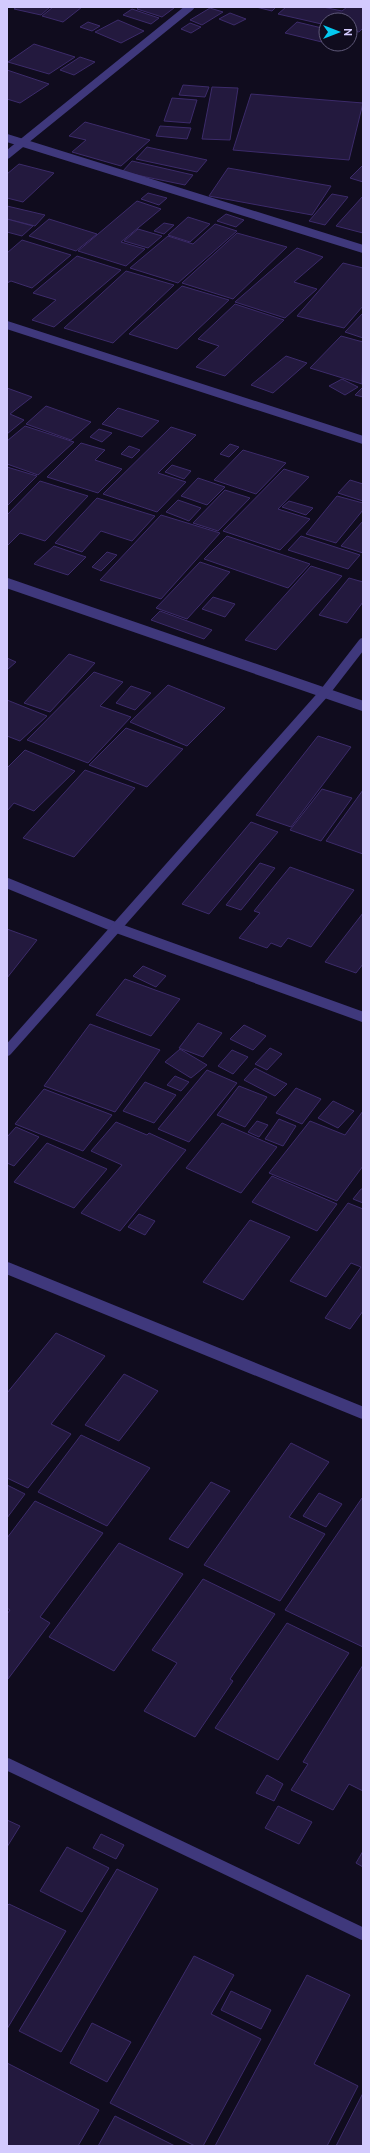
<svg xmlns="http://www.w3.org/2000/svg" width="370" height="2153" font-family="Ubuntu,sans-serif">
  <rect width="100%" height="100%" fill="#100c1e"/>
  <g fill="#23193e" stroke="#3c2b6a">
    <polygon points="17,7 50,7 41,15 14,9"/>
    <polygon points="53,7 82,7 63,22 42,16"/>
    <polygon points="139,7 170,7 174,8 162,17 137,9"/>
    <polygon points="256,7 276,7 272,11"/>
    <polygon points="286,7 323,7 342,11 347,7 363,7 363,28 359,32 350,30 350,20 326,20 326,25 278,14"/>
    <polygon points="210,8 223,12 202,25 190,20"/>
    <polygon points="132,9 159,18 151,24 123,15"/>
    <polygon points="230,13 246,19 234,25 219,19"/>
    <polygon points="118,20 144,31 121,43 95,32"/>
    <polygon points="88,22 100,26 92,31 80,27"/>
    <polygon points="297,22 326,29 326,43 285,33"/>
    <polygon points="190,23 201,27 191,33 181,29"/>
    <polygon points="34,44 75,57 49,74 8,62"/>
    <polygon points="80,57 95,62 74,75 60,70"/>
    <polygon points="7,70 49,84 20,103 7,99"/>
    <polygon points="183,85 209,87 205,97 179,95"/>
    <polygon points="212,87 238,88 230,140 202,139"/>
    <polygon points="251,94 363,103 349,160 233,150"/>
    <polygon points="172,98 197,100 190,123 164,121"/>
    <polygon points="85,122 150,140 121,166 72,152 86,140 69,136"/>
    <polygon points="160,126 191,128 187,139 156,136"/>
    <polygon points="147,147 207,160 197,172 136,159"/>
    <polygon points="132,161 193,175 185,185 122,172"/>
    <polygon points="19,164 54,173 23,202 7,198 7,174"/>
    <polygon points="363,165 363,182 350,178"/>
    <polygon points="228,168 331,186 312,215 209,196"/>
    <polygon points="148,193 167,198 159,205 141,199"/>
    <polygon points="332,194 348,197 325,225 309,221"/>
    <polygon points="363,196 363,233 336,226"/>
    <polygon points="137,201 161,209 121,242 145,249 126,266 78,251"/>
    <polygon points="7,206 45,215 35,226 7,219"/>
    <polygon points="226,214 244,220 236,227 217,221"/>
    <polygon points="188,217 210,224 190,242 168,235"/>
    <polygon points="7,219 33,226 22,236 7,232"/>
    <polygon points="49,219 97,234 76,251 29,236"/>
    <polygon points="164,223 174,225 164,234 154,231"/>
    <polygon points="215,224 237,231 178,283 130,268 168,236 193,244"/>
    <polygon points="138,229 162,236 148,248 124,241"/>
    <polygon points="237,233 287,247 233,299 182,283"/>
    <polygon points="22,240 71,255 32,288 11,281 7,283 7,253"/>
    <polygon points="297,248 323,257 294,282 317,289 285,318 235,302"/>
    <polygon points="77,256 121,270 54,327 32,320 56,300 33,293"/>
    <polygon points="343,263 363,268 363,306 344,328 297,316"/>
    <polygon points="126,271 174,285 113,343 64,328"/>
    <polygon points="182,286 229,300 177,349 129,334"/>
    <polygon points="235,304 284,320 225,376 196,367 219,346 198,339"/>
    <polygon points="363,313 363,338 345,332"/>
    <polygon points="341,336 363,342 362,384 310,368"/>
    <polygon points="286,356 307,363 273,393 251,385"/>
    <polygon points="342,379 358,387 345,395 329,386"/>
    <polygon points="363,387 363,397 355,395"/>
    <polygon points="7,388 32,397 10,414 24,420 7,434"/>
    <polygon points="46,406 91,422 71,440 26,424"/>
    <polygon points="118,408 159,421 142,437 102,424"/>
    <polygon points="25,426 74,442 38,475 7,464 7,441"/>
    <polygon points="171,427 196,435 158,473 186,482 157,512 103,494"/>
    <polygon points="99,429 112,433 102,442 90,437"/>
    <polygon points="81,443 105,450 95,460 122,469 98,493 47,477"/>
    <polygon points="230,444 239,447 229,457 220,454"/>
    <polygon points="129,446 140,450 132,458 121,454"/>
    <polygon points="243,450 286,463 256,494 214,480"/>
    <polygon points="172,465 191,471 184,479 165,472"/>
    <polygon points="7,467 37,476 7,506"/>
    <polygon points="284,469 309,477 278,509 310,519 280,550 223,531"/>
    <polygon points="198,478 225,487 207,505 181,496"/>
    <polygon points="350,480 363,484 363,501 338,493"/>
    <polygon points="40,481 88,496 45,541 20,533 7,546 7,515"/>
    <polygon points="225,490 250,498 218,531 193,523"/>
    <polygon points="337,496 363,503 363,510 336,543 306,534"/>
    <polygon points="97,498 155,516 132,541 101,531 82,552 55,543"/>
    <polygon points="178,500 201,508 189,521 166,512"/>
    <polygon points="289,501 313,508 306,515 282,507"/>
    <polygon points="161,515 220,533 161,599 100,580"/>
    <polygon points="363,521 363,553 341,546"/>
    <polygon points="227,536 310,564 288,588 204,559"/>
    <polygon points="301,536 360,555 348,569 288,550"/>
    <polygon points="54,546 86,557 68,575 34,564"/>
    <polygon points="107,552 117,555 101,571 92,567"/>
    <polygon points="200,562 230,572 187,619 156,608"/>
    <polygon points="311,566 342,576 276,650 245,640"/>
    <polygon points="349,578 363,582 363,602 347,623 319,615"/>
    <polygon points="213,597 235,604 225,617 202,609"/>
    <polygon points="160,611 212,630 204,639 151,620"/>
    <polygon points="69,654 95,663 50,712 24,703"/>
    <polygon points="7,658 16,662 7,670"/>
    <polygon points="94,672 123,682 100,706 131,717 88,763 27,740"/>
    <polygon points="168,685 225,708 187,746 130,722"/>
    <polygon points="131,686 151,693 135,710 116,703"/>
    <polygon points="7,700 47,716 20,741 7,736"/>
    <polygon points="126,728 183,749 147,787 89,765"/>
    <polygon points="318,736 351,747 291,827 256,815"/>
    <polygon points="25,750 75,771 34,811 14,803 7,811 7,768"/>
    <polygon points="85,770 135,788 74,857 23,838"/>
    <polygon points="322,789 352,798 321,841 290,830"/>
    <polygon points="363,790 363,854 326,841"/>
    <polygon points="251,822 278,832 209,914 182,904"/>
    <polygon points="260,863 275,868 241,910 226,905"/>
    <polygon points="290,867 354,890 311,947 288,938 281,947 271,943 267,948 239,938 260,913 254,911"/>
    <polygon points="363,913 363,964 356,973 325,962"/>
    <polygon points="7,929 37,940 7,978"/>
    <polygon points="143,966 166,976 156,987 133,976"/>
    <polygon points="125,979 180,999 151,1036 96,1015"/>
    <polygon points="198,1023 222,1033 203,1057 179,1048"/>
    <polygon points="90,1024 160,1050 115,1112 44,1086"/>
    <polygon points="244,1025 266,1036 253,1050 230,1039"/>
    <polygon points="270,1048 282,1054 267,1070 255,1064"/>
    <polygon points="180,1049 207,1065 191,1078 165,1062"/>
    <polygon points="232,1050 248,1057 233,1074 218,1066"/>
    <polygon points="255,1068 287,1084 275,1096 244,1080"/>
    <polygon points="207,1070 237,1083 189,1142 158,1129"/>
    <polygon points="175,1076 189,1082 181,1091 167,1085"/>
    <polygon points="145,1082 176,1095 154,1123 123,1111"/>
    <polygon points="239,1086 267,1097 245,1127 217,1115"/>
    <polygon points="296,1088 321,1099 302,1124 276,1113"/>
    <polygon points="44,1089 112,1115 83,1151 15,1124"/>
    <polygon points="333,1101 354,1111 338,1128 318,1118"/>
    <polygon points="363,1111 363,1166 337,1201 269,1173 310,1121 345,1135"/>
    <polygon points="279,1119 296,1126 283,1146 265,1139"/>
    <polygon points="257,1121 268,1125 259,1137 248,1132"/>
    <polygon points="116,1122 147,1135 149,1133 186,1150 120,1231 81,1213 122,1165 91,1151"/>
    <polygon points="222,1123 277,1147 241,1193 186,1168"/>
    <polygon points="16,1127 39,1137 14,1166 7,1163 7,1137"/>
    <polygon points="47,1143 107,1169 74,1208 14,1182"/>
    <polygon points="272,1176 337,1204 317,1231 252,1202"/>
    <polygon points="361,1189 363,1189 363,1203 353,1199"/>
    <polygon points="348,1203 363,1209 363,1311 350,1329 325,1318 361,1267 351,1263 326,1297 290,1281"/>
    <polygon points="139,1214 155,1221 145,1235 128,1227"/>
    <polygon points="250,1220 290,1237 243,1300 203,1282"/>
    <polygon points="56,1333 105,1356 51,1424 71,1434 28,1488 7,1478 7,1393"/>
    <polygon points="124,1374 158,1391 119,1441 85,1425"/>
    <polygon points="81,1435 150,1468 107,1526 38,1492"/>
    <polygon points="291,1443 329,1462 289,1517 325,1534 280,1601 204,1565"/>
    <polygon points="211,1482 230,1491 188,1548 169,1539"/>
    <polygon points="7,1485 25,1494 7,1518"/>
    <polygon points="319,1493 342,1504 326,1527 303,1516"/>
    <polygon points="362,1498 363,1499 363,1647 285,1610"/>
    <polygon points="35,1501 103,1533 40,1617 50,1623 8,1679 7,1614 10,1610 7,1608 7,1538"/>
    <polygon points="119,1543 183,1574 114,1671 49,1637"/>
    <polygon points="203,1579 275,1614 230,1679 233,1681 195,1737 144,1711 177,1663 152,1650"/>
    <polygon points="287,1623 349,1653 278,1760 215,1728"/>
    <polygon points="363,1665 363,1791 349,1784 333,1810 291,1790 308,1764 303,1762"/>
    <polygon points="267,1775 283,1784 274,1801 256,1793"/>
    <polygon points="278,1806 312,1822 299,1844 265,1828"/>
    <polygon points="7,1820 20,1826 7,1847"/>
    <polygon points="101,1834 124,1845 116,1859 93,1848"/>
    <polygon points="67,1847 109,1868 82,1912 40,1891"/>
    <polygon points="363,1851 363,1867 356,1863"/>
    <polygon points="117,1869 158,1889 61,2052 19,2031"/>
    <polygon points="9,1904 66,1931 7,2029 7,1906"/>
    <polygon points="194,1956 234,1975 211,2014 261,2039 203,2146 195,2146 110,2103"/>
    <polygon points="307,1975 350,1995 314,2064 358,2086 327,2146 215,2146"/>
    <polygon points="231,1991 271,2010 261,2029 221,2010"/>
    <polygon points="92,2023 131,2042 107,2082 70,2063"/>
    <polygon points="7,2063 99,2110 78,2146 7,2146"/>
    <polygon points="363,2093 363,2146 336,2146"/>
    <polygon points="115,2116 175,2146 98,2146"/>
  </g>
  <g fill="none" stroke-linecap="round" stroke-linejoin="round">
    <g stroke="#3f387c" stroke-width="8">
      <polyline points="7,138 363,249"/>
      <polyline points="7,155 190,7"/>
      <polyline points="7,325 363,440"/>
    </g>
    <g stroke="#3f387c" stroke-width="10">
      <polyline points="7,583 363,706"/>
      <polyline points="7,883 117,928 363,1017"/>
      <polyline points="7,1051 325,692 363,643"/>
    </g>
    <g stroke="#3f387c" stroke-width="12">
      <polyline points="7,1268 363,1413"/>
      <polyline points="7,1764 363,1934"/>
    </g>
  </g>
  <rect width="370" height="2153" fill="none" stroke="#d3cafe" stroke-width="16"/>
  <g transform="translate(338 32) rotate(90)"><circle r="19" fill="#100c1e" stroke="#5e5878"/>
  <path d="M0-3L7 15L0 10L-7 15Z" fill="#04c9f0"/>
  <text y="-6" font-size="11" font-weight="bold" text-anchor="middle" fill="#d3cafe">N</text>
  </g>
</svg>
